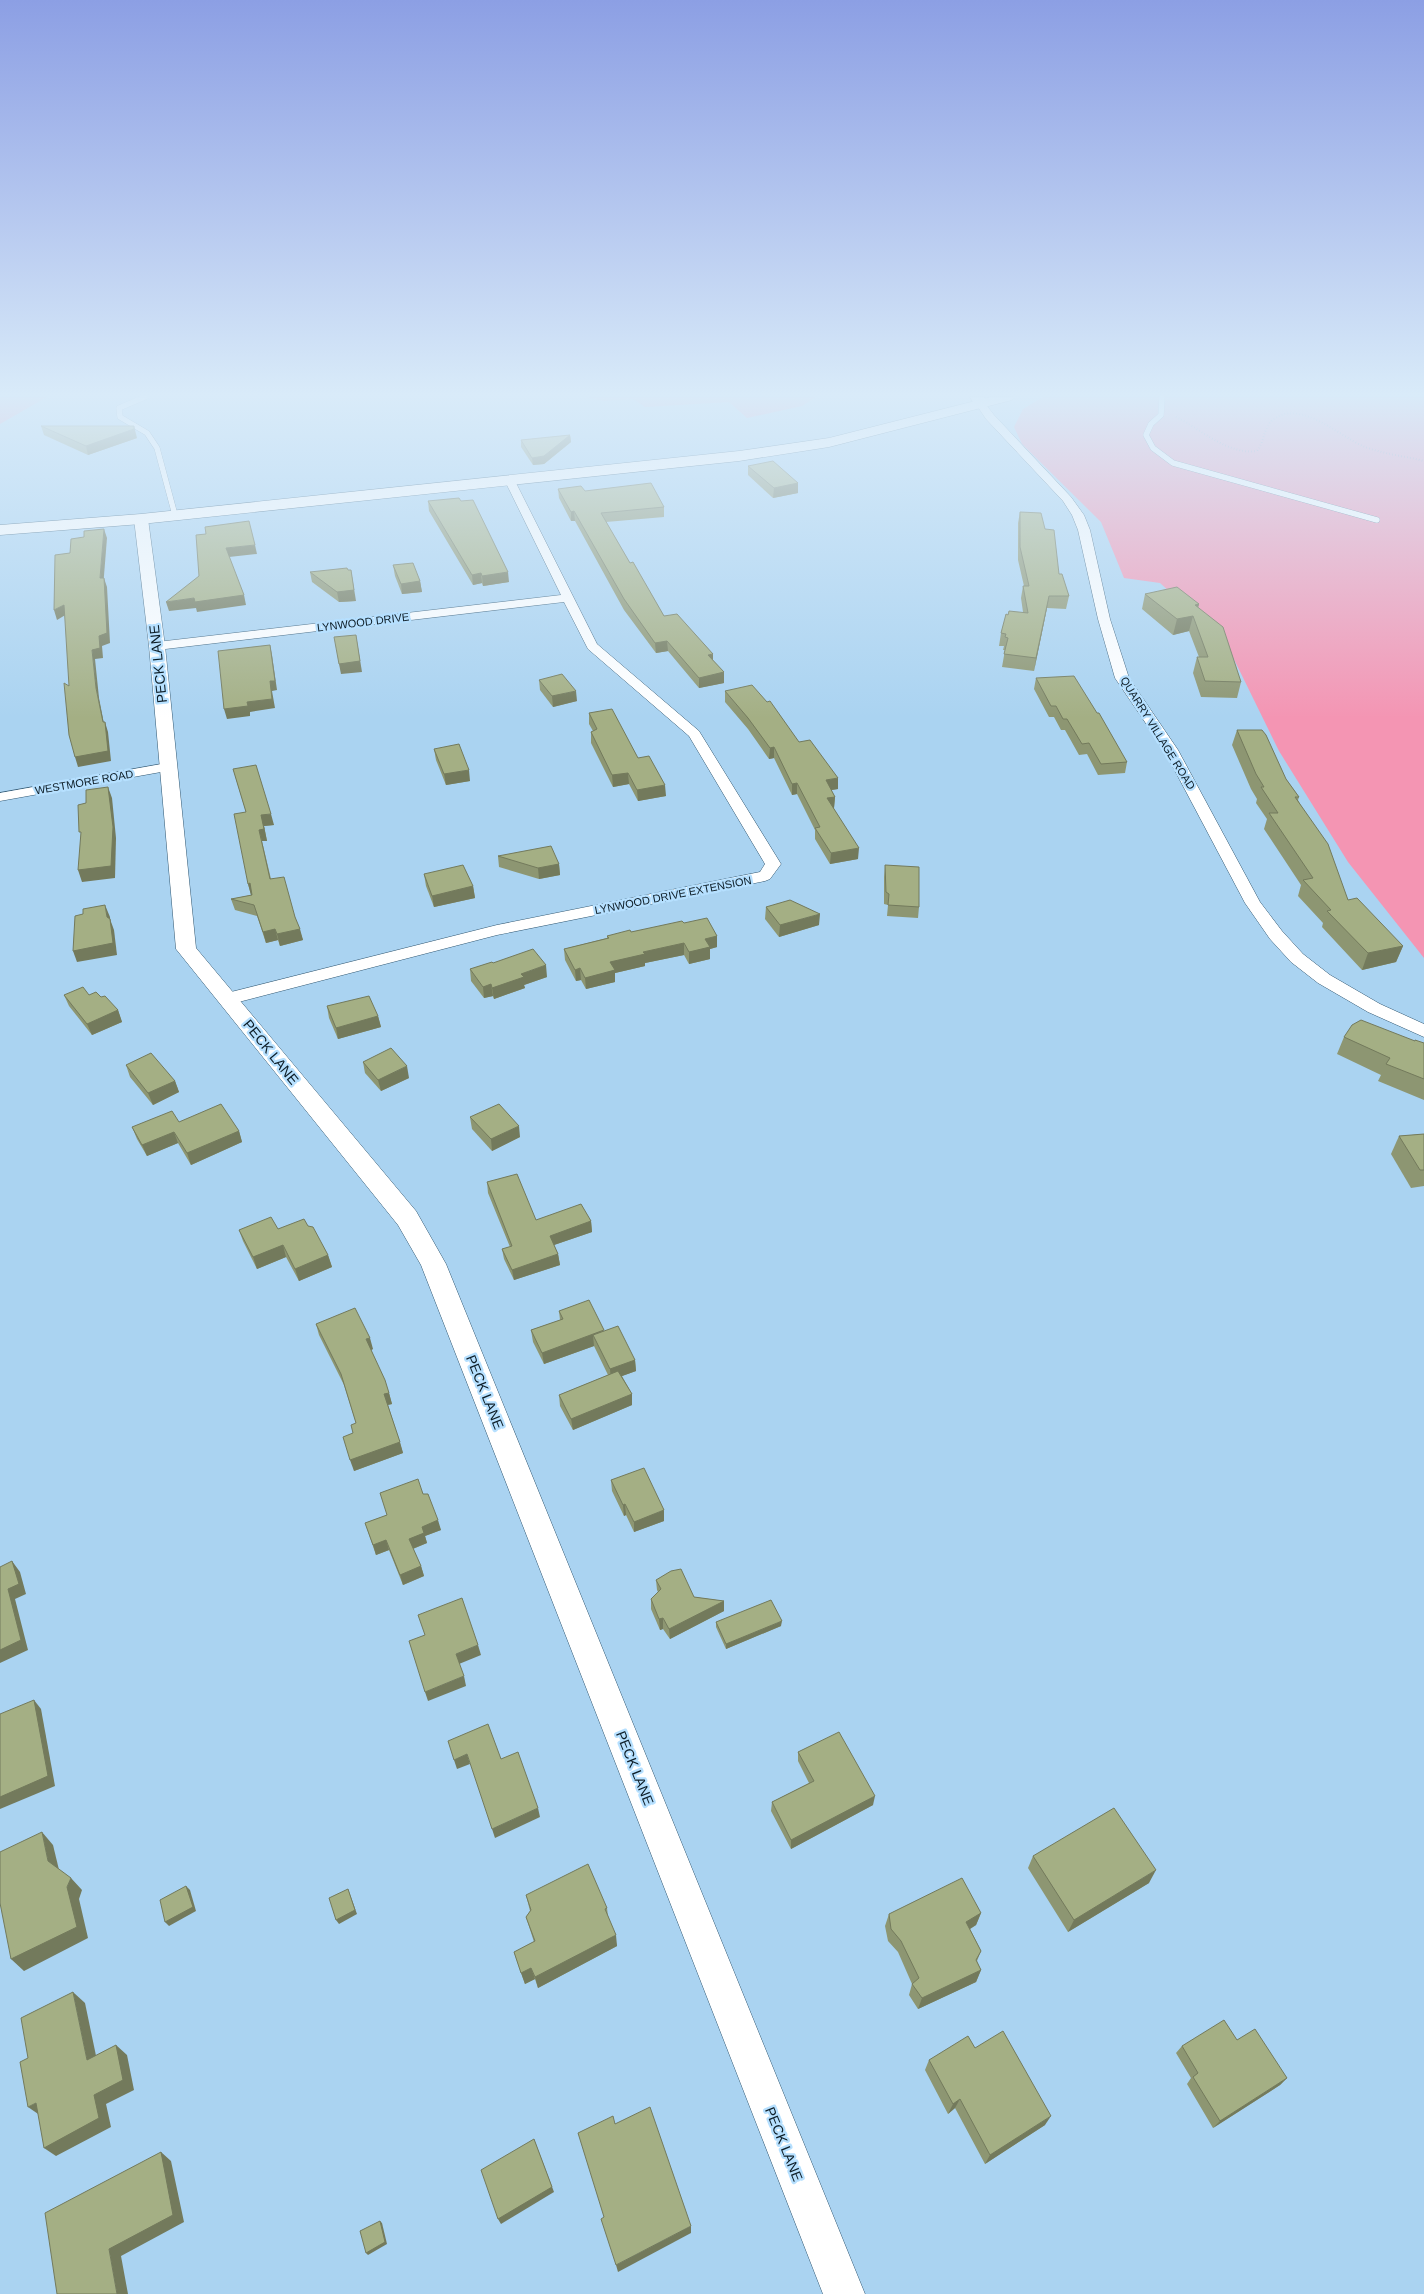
<svg xmlns="http://www.w3.org/2000/svg" width="1424" height="2294" font-family="Arial,sans-serif">
  <rect width="100%" height="100%" fill="#aad3f1"/>
  <g fill="#f495b3">
    <polygon points="0,397 47,397 0,424"/>
    <polygon points="586,397 816,397 802,406 747,418 729,402 645,407 633,399 604,401"/>
    <polygon points="1043,397 1424,397 1424,958 1348,862 1279,751 1226,643 1160,583 1124,578 1101,522 1022,444 1014,427 1023,409"/>
  </g>
  <g fill="none" stroke-linecap="round" stroke-linejoin="round">
    <defs>
      <g id="service">
        <polyline points="145,397 119,408 120,417 147,433 157,448 175,515"/>
        <polyline points="1162,397 1161,415 1151,424 1146,435 1153,448 1173,463 1377,520"/>
      </g>
      <g id="minor">
        <polygon points="981,401 984,402 994,415 1071,497 1084,515 1090,530 1110,619 1129,678 1178,750 1260,902 1282,931 1303,954 1330,975 1380,1004 1424,1024 1424,1037 1368,1012 1318,983 1291,962 1270,939 1245,903 1164,750 1115,678 1098,619 1078,530 1072,515 1063,501 986,419 976,404"/>
        <polygon points="510,478 515,481 597,644 699,731 781,864 770,879 765,881 497,935 227,1005 221,1003 219,999 221,995 227,993 497,925 760,872 765,864 689,736 588,649 564,602 157,650 151,646 157,642 561,595 505,481"/>
        <polygon points="167,763 172,764 174,767 172,770 0,801 0,793"/>
      </g>
      <polygon id="tertiary" points="141,515 148,519 165,646 196,948 416,1211 446,1264 865,2294 823,2294 421,1265 398,1225 176,949 149,646 134,519"/>
      <polygon id="secondary" points="970,397 984,397 988,404 986,407 976,407"/>
      <polygon id="primary" points="991,397 1014,397 1012,400 829,447 739,461 141,524 0,535 0,525 141,514 739,451 829,438"/>
    </defs>
    <use href="#service" stroke="#315771" stroke-width="6"/>
    <use href="#minor" stroke="#315771" stroke-width="1"/>
    <use href="#tertiary" stroke="#315771" stroke-width="1"/>
    <use href="#secondary" stroke="#315771" stroke-width="1"/>
    <use href="#primary" stroke="#315771" stroke-width="1"/>
    <path stroke="#799ab2" stroke-width="2" stroke-dasharray="0.5 2.5" stroke-linecap="butt" d="M1176,417C1201,429 1227,455 1257,451C1265,441 1263,427 1274,419C1301,399 1340,437 1365,447C1384,454 1404,456 1424,461"/>
    <use href="#service" stroke="#fff" stroke-width="5.5"/>
    <use href="#minor" fill="#fff" fill-rule="evenodd"/>
    <use href="#tertiary" fill="#fff" fill-rule="evenodd"/>
    <use href="#secondary" fill="#fff" fill-rule="evenodd"/>
    <use href="#primary" fill="#fff" fill-rule="evenodd"/>
  </g>
  <g fill="#8d9672">
    <polygon points="41,426 137,438 88,455 44,435"/>
    <polygon points="570,435 571,442 544,464 533,465 521,447 521,440"/>
    <polygon points="748,466 798,483 798,493 773,498 748,475"/>
    <polygon points="558,489 585,491 664,507 664,517 606,522 630,563 664,616 713,660 724,672 724,683 699,688 668,651 656,653 624,610 575,521 571,521 559,498"/>
    <polygon points="428,501 461,501 509,582 483,586 482,583 473,585 429,511"/>
    <polygon points="1020,512 1045,529 1059,574 1069,596 1066,609 1047,608 1034,671 1002,667 1005,650 1003,650 1004,646 999,646 1001,633 1023,612 1021,598 1023,586 1024,586 1018,560 1018,523"/>
    <polygon points="393,565 420,581 422,592 402,594 395,576"/>
    <polygon points="310,572 356,601 339,602 312,582"/>
    <polygon points="1145,594 1199,604 1198,607 1241,682 1237,698 1201,697 1193,673 1197,657 1199,657 1189,631 1173,635 1142,609"/>
    <polygon points="1036,678 1127,762 1125,773 1098,775 1087,754 1079,755 1065,730 1061,730 1054,717 1049,717 1034,689"/>
    <polygon points="539,680 577,701 553,707 540,690"/>
    <polygon points="725,691 799,742 838,789 831,790 835,797 834,808 834,809 858,859 830,864 815,839 815,830 797,794 792,795 774,758 769,759 748,729 725,702"/>
    <polygon points="589,713 638,758 666,796 638,801 629,784 613,787 591,743 591,732 593,731 589,724"/>
    <polygon points="1237,730 1286,779 1299,797 1298,800 1348,900 1403,946 1396,962 1362,970 1322,927 1323,923 1298,896 1301,885 1264,829 1267,819 1256,803 1257,799 1251,789 1232,745"/>
    <polygon points="434,749 470,781 446,785 436,760"/>
    <polygon points="233,769 274,825 264,826 267,841 262,841 271,879 295,917 303,940 280,946 278,940 266,943 257,916 235,910 231,899 251,895 248,884 246,812"/>
    <polygon points="498,856 559,864 560,875 539,879 499,867"/>
    <polygon points="885,865 919,907 918,918 887,916 888,905 884,904 884,877"/>
    <polygon points="424,874 473,886 475,898 434,907 426,886"/>
    <polygon points="766,907 819,925 779,937 765,919"/>
    <polygon points="684,923 717,936 717,947 710,949 710,959 689,964 684,955 645,963 645,966 615,973 615,982 586,989 581,980 576,981 565,960 564,949 607,938 607,936"/>
    <polygon points="493,963 547,977 524,985 525,988 494,999 493,996 484,998 471,981 470,969"/>
    <polygon points="64,995 101,997 118,1010 122,1022 92,1035 69,1006"/>
    <polygon points="327,1006 378,1016 381,1027 338,1039 329,1018"/>
    <polygon points="1344,1037 1415,1041 1424,1043 1424,1100 1378,1081 1381,1075 1337,1054"/>
    <polygon points="363,1062 409,1078 381,1091 365,1073"/>
    <polygon points="126,1065 175,1081 179,1092 153,1105 130,1077"/>
    <polygon points="470,1117 520,1137 492,1151 472,1129"/>
    <polygon points="179,1122 239,1131 242,1142 191,1165 178,1143 147,1156 137,1139 132,1127"/>
    <polygon points="1424,1134 1424,1186 1411,1188 1391,1154 1399,1136"/>
    <polygon points="487,1182 536,1220 591,1221 592,1232 554,1245 558,1254 560,1265 514,1280 504,1259 502,1249 510,1247 488,1193"/>
    <polygon points="308,1226 328,1255 332,1267 299,1281 286,1257 257,1269 243,1241 239,1230 278,1229"/>
    <polygon points="559,1311 604,1331 635,1360 636,1371 622,1376 632,1394 632,1405 573,1430 560,1406 559,1395 608,1375 594,1346 544,1364 533,1342 531,1330 560,1320"/>
    <polygon points="316,1324 373,1349 371,1350 389,1393 392,1404 388,1405 403,1453 354,1471 353,1433 356,1423 344,1385 319,1335"/>
    <polygon points="611,1480 664,1521 634,1532 626,1515 624,1516 612,1491"/>
    <polygon points="423,1494 441,1530 425,1536 427,1543 413,1549 421,1566 424,1576 403,1585 389,1550 376,1555 365,1523 387,1515"/>
    <polygon points="656,1580 694,1597 724,1601 724,1611 670,1639 663,1629 660,1630 651,1609 651,1599 658,1592 657,1590"/>
    <polygon points="716,1622 781,1626 726,1649 716,1627"/>
    <polygon points="798,1752 873,1805 791,1849 771,1811 772,1802 809,1783 798,1761"/>
    <polygon points="1033,1856 1149,1883 1068,1932 1028,1868"/>
    <polygon points="526,1895 607,1908 608,1916 617,1946 538,1988 535,1979 525,1984 514,1952 534,1942 526,1917 530,1911"/>
    <polygon points="981,1913 976,1925 970,1929 981,1951 977,1961 981,1970 976,1982 918,2009 909,1995 912,1984 898,1952 888,1941 885,1926 889,1914"/>
    <polygon points="1237,2040 1287,2078 1280,2085 1213,2128 1187,2084 1191,2078 1176,2053 1182,2046"/>
    <polygon points="929,2060 1045,2125 985,2164 955,2108 948,2114 925,2070"/>
  </g>
  <g fill="#737a5c">
    <polygon points="134,426 137,438 88,455 86,446"/>
    <polygon points="570,435 571,442 544,464 533,465 532,458"/>
    <polygon points="798,483 798,493 773,498 774,488"/>
    <polygon points="574,511 575,521 571,521 571,512"/>
    <polygon points="104,529 107,538 103,588 100,578"/>
    <polygon points="255,545 257,554 229,557 226,548"/>
    <polygon points="351,570 356,601 339,602 337,592"/>
    <polygon points="508,572 509,582 483,586 482,576"/>
    <polygon points="481,573 482,583 473,585 472,575"/>
    <polygon points="104,578 107,587 110,643 102,646 103,658 95,659 99,698 105,729 105,722 108,732 111,761 78,767 75,757 103,722 96,688 92,650 99,636"/>
    <polygon points="420,581 422,592 402,594 401,584"/>
    <polygon points="244,595 246,605 197,612 196,608 169,611 166,602 194,598"/>
    <polygon points="1049,596 1047,608 1034,671 1036,658"/>
    <polygon points="1199,604 1195,620 1193,616 1189,631 1173,635 1177,619 1195,605"/>
    <polygon points="64,605 67,614 57,620 54,610"/>
    <polygon points="356,635 362,672 341,674 339,664"/>
    <polygon points="667,641 668,651 656,653 655,643"/>
    <polygon points="270,645 272,655 277,690 272,691 275,708 250,712 250,716 227,719 224,709 247,702 270,681"/>
    <polygon points="713,654 713,664 708,655"/>
    <polygon points="724,672 724,683 699,688 699,678"/>
    <polygon points="576,691 577,701 553,707 552,696"/>
    <polygon points="774,747 774,758 769,759 770,748"/>
    <polygon points="469,770 470,781 446,785 444,774"/>
    <polygon points="628,773 629,784 613,787 612,775"/>
    <polygon points="838,778 838,789 825,791 826,780"/>
    <polygon points="797,783 797,794 792,795 792,784"/>
    <polygon points="665,785 666,796 638,801 637,790"/>
    <polygon points="108,787 112,798 116,838 115,878 82,882 78,870"/>
    <polygon points="835,797 834,808 826,810 827,798"/>
    <polygon points="271,814 274,825 264,826 267,841 262,841 259,830 261,815"/>
    <polygon points="859,848 858,859 830,864 831,853"/>
    <polygon points="559,864 560,875 539,879 538,868"/>
    <polygon points="250,883 253,895 251,895 248,884"/>
    <polygon points="473,886 475,898 434,907 432,896"/>
    <polygon points="105,905 110,917 111,929 107,917"/>
    <polygon points="820,914 819,925 779,937 780,925"/>
    <polygon points="110,919 114,930 117,955 77,962 73,951"/>
    <polygon points="275,929 278,940 266,943 263,932"/>
    <polygon points="300,929 303,940 280,946 277,934"/>
    <polygon points="717,936 717,947 710,949 710,959 689,964 689,952 705,939"/>
    <polygon points="684,943 684,955 645,963 645,966 615,973 615,982 586,989 585,978 610,962 643,952"/>
    <polygon points="1403,946 1396,962 1362,970 1368,953"/>
    <polygon points="546,965 547,977 524,985 525,988 494,999 492,988 521,974"/>
    <polygon points="580,968 581,980 576,981 575,970"/>
    <polygon points="491,984 493,996 484,998 483,987"/>
    <polygon points="118,1010 122,1022 92,1035 87,1024"/>
    <polygon points="378,1016 381,1027 338,1039 336,1028"/>
    <polygon points="407,1066 409,1078 381,1091 378,1080"/>
    <polygon points="175,1081 179,1092 153,1105 148,1093"/>
    <polygon points="519,1126 520,1137 492,1151 491,1139"/>
    <polygon points="239,1131 242,1142 191,1165 187,1153"/>
    <polygon points="174,1132 178,1143 147,1156 142,1145"/>
    <polygon points="591,1221 592,1232 551,1246 550,1236"/>
    <polygon points="283,1245 286,1257 257,1269 253,1257"/>
    <polygon points="558,1254 560,1265 514,1280 512,1270"/>
    <polygon points="328,1255 332,1267 299,1281 295,1269"/>
    <polygon points="604,1330 593,1335 594,1346 544,1364 542,1353"/>
    <polygon points="370,1338 373,1349 369,1351 366,1339"/>
    <polygon points="635,1360 636,1371 611,1380 610,1369"/>
    <polygon points="389,1393 392,1404 387,1405 384,1394"/>
    <polygon points="632,1394 632,1405 573,1430 571,1419"/>
    <polygon points="400,1442 403,1453 354,1471 350,1460"/>
    <polygon points="625,1504 626,1515 624,1516 623,1505"/>
    <polygon points="664,1510 664,1521 634,1532 634,1522"/>
    <polygon points="438,1520 441,1530 425,1536 427,1543 412,1549 409,1539 422,1527"/>
    <polygon points="386,1540 389,1550 376,1555 373,1545"/>
    <polygon points="12,1561 20,1572 26,1594 15,1599 28,1650 0,1663 0,1650"/>
    <polygon points="421,1566 424,1576 403,1585 400,1575"/>
    <polygon points="724,1601 724,1611 670,1639 669,1629"/>
    <polygon points="663,1618 663,1629 660,1630 659,1619"/>
    <polygon points="782,1621 781,1626 726,1649 726,1644"/>
    <polygon points="478,1645 481,1655 459,1664 456,1654"/>
    <polygon points="464,1676 466,1686 428,1701 425,1692"/>
    <polygon points="34,1700 41,1709 55,1786 0,1809 0,1797"/>
    <polygon points="467,1754 470,1764 457,1769 454,1760"/>
    <polygon points="875,1796 873,1805 791,1849 791,1840"/>
    <polygon points="538,1808 540,1817 495,1838 492,1829"/>
    <polygon points="42,1832 53,1845 60,1874 48,1861"/>
    <polygon points="1156,1870 1149,1883 1068,1932 1074,1920"/>
    <polygon points="71,1878 82,1890 79,1899 88,1938 24,1971 11,1959 67,1887"/>
    <polygon points="186,1886 190,1890 196,1911 169,1926 165,1922"/>
    <polygon points="348,1889 357,1914 339,1924 336,1920"/>
    <polygon points="981,1913 976,1925 962,1934 966,1922"/>
    <polygon points="616,1935 617,1946 538,1988 535,1977"/>
    <polygon points="531,1968 535,1979 525,1984 521,1973"/>
    <polygon points="981,1970 976,1982 918,2009 922,1998"/>
    <polygon points="73,1992 85,2003 99,2070 87,2060"/>
    <polygon points="116,2045 127,2055 134,2090 106,2104 111,2127 56,2156 44,2148 94,2095"/>
    <polygon points="1287,2078 1280,2085 1213,2128 1220,2121"/>
    <polygon points="960,2099 955,2108 948,2114 953,2104"/>
    <polygon points="36,2103 41,2116 28,2107"/>
    <polygon points="1051,2116 1045,2125 985,2164 990,2155"/>
    <polygon points="534,2139 554,2192 501,2224 498,2219"/>
    <polygon points="161,2152 171,2161 184,2222 121,2256 128,2294 117,2294 109,2249"/>
    <polygon points="380,2221 382,2223 387,2244 368,2255 366,2253"/>
    <polygon points="691,2226 691,2233 618,2272 616,2265"/>
  </g>
  <g fill="#a4af84" stroke="#737a5c">
    <polygon points="41,426 134,426 134,429 86,446"/>
    <polygon points="570,435 544,456 532,458 521,440"/>
    <polygon points="773,461 798,483 774,488 748,466"/>
    <polygon points="651,483 664,507 601,513 630,563 633,562 664,616 677,614 713,654 708,655 724,672 699,678 667,641 655,643 624,599 574,511 571,512 558,489 581,486 585,491"/>
    <polygon points="459,498 461,501 473,500 508,572 482,576 481,573 472,575 428,501"/>
    <polygon points="1020,512 1041,513 1045,529 1054,530 1059,574 1062,574 1069,596 1049,596 1036,658 1004,654 1008,638 1005,637 1006,634 1001,633 1006,614 1008,615 1009,611 1028,613 1023,586 1029,586 1020,547"/>
    <polygon points="249,521 255,545 226,548 244,595 195,602 194,598 166,602 199,576 196,535 206,534 205,527"/>
    <polygon points="104,529 100,578 104,578 107,633 99,636 100,648 92,650 96,688 103,722 105,722 108,751 75,757 69,735 64,683 69,686 64,605 54,610 55,555 70,553 71,539 84,537 84,531"/>
    <polygon points="413,563 420,581 401,584 393,565"/>
    <polygon points="347,568 348,570 351,570 354,590 337,592 310,572"/>
    <polygon points="1177,587 1199,604 1195,605 1223,627 1241,682 1205,681 1197,657 1208,657 1193,616 1177,619 1145,594"/>
    <polygon points="356,635 360,661 339,664 334,637"/>
    <polygon points="270,645 275,681 270,681 272,699 247,702 248,706 224,709 218,651"/>
    <polygon points="562,674 576,691 552,696 539,680"/>
    <polygon points="1074,676 1097,713 1099,713 1127,762 1101,764 1089,743 1082,744 1067,719 1063,719 1056,706 1051,706 1036,678"/>
    <polygon points="752,685 767,702 770,701 799,742 810,740 838,778 826,780 835,797 827,798 859,848 831,853 815,828 820,827 797,783 792,784 774,747 770,748 748,718 725,691"/>
    <polygon points="612,709 638,758 649,756 665,785 637,790 628,773 612,775 591,732 597,729 589,713"/>
    <polygon points="1237,730 1262,730 1266,735 1286,779 1299,797 1295,797 1328,844 1348,900 1357,898 1403,946 1368,953 1327,911 1331,910 1303,880 1313,878 1269,813 1278,813 1261,787 1264,787 1256,774"/>
    <polygon points="459,744 469,770 444,774 434,749"/>
    <polygon points="256,765 271,814 261,815 264,829 259,830 270,879 284,877 295,917 300,929 277,934 275,929 263,932 254,905 231,899 252,895 250,883 248,884 234,814 246,812 233,769"/>
    <polygon points="108,787 113,827 111,866 78,870 81,832 79,832 78,805 86,803 86,790"/>
    <polygon points="551,846 559,864 538,868 498,856"/>
    <polygon points="463,865 473,886 432,896 424,874"/>
    <polygon points="885,865 919,867 919,907 888,905 889,894 886,892"/>
    <polygon points="790,900 820,914 780,925 766,907"/>
    <polygon points="105,905 107,917 110,919 113,943 73,951 75,916 83,914 83,909"/>
    <polygon points="707,918 717,936 705,939 710,947 689,952 684,943 643,952 645,954 610,962 615,970 585,978 580,968 575,970 564,949 609,938 607,936 630,930 631,932 682,921 684,923"/>
    <polygon points="533,949 546,965 521,974 524,977 492,988 491,984 483,987 470,969 492,962 493,963"/>
    <polygon points="83,987 89,995 96,992 101,997 105,996 118,1010 87,1024 64,995"/>
    <polygon points="369,996 378,1016 336,1028 327,1006"/>
    <polygon points="1361,1020 1415,1041 1415,1040 1424,1043 1424,1079 1386,1064 1390,1058 1344,1037 1352,1025"/>
    <polygon points="391,1048 407,1066 378,1080 363,1062"/>
    <polygon points="151,1053 175,1081 148,1093 126,1065"/>
    <polygon points="221,1104 239,1131 187,1153 174,1132 142,1145 132,1127 172,1111 179,1122"/>
    <polygon points="499,1104 519,1126 491,1139 470,1117"/>
    <polygon points="1424,1134 1424,1170 1420,1170 1399,1136"/>
    <polygon points="517,1174 536,1220 581,1204 591,1221 550,1236 558,1254 512,1270 502,1249 512,1246 487,1182"/>
    <polygon points="271,1217 278,1229 304,1219 308,1226 313,1227 328,1255 295,1269 283,1245 253,1257 239,1230"/>
    <polygon points="589,1300 604,1330 542,1353 531,1330 563,1319 559,1311"/>
    <polygon points="355,1308 370,1338 366,1339 385,1380 389,1393 384,1394 400,1442 350,1460 343,1437 353,1433 351,1425 356,1423 341,1374 316,1324"/>
    <polygon points="618,1326 635,1360 610,1369 593,1335"/>
    <polygon points="618,1371 632,1394 571,1419 559,1395"/>
    <polygon points="644,1468 664,1510 634,1522 625,1504 623,1505 611,1480"/>
    <polygon points="418,1479 423,1494 428,1494 438,1520 422,1527 424,1533 409,1539 421,1566 400,1575 386,1540 373,1545 365,1523 387,1515 380,1493"/>
    <polygon points="12,1561 19,1584 8,1589 21,1640 0,1650 0,1567"/>
    <polygon points="681,1569 694,1597 724,1601 669,1629 663,1618 659,1619 651,1599 661,1589 656,1580 671,1571"/>
    <polygon points="462,1598 478,1645 456,1654 464,1676 425,1692 409,1641 425,1635 418,1615"/>
    <polygon points="771,1600 782,1621 726,1644 716,1622"/>
    <polygon points="34,1700 48,1776 0,1797 0,1714"/>
    <polygon points="488,1724 501,1759 518,1752 538,1808 492,1829 467,1754 454,1760 448,1741"/>
    <polygon points="839,1732 875,1796 791,1840 772,1802 814,1781 798,1752"/>
    <polygon points="1114,1808 1156,1870 1074,1920 1033,1856"/>
    <polygon points="42,1832 48,1861 71,1878 67,1887 77,1927 11,1959 0,1903 0,1852"/>
    <polygon points="588,1864 607,1908 605,1909 616,1935 535,1977 531,1968 521,1973 514,1952 535,1941 526,1917 531,1910 526,1895"/>
    <polygon points="962,1878 981,1913 966,1922 981,1951 976,1960 981,1970 922,1998 912,1984 919,1978 901,1941 891,1929 889,1914"/>
    <polygon points="186,1886 193,1907 165,1922 160,1900"/>
    <polygon points="348,1889 355,1910 336,1920 329,1898"/>
    <polygon points="73,1992 87,2060 116,2045 123,2080 94,2095 99,2118 44,2148 36,2103 28,2107 20,2062 28,2058 21,2018"/>
    <polygon points="1224,2020 1237,2040 1255,2029 1287,2078 1220,2121 1193,2077 1198,2073 1182,2046"/>
    <polygon points="1003,2031 1051,2116 990,2155 960,2099 953,2104 929,2060 968,2036 975,2048"/>
    <polygon points="650,2107 691,2226 616,2265 601,2219 604,2217 578,2133 613,2116 615,2124"/>
    <polygon points="534,2139 552,2187 498,2219 481,2170"/>
    <polygon points="161,2152 173,2215 109,2249 117,2294 57,2294 45,2213"/>
    <polygon points="380,2221 385,2242 366,2253 360,2231"/>
  </g>
  <linearGradient id="sky" x2="0" y2="1"><stop stop-color="#8c9fe4"/><stop offset="0.55" stop-color="#d9ebf9"/><stop offset="1" stop-color="#d9ebf9" stop-opacity="0"/></linearGradient>
  <rect width="1424" height="718" fill="url(#sky)"/>
  <g text-anchor="middle" dominant-baseline="central" stroke-width="4.5" stroke-linejoin="round" paint-order="stroke">
    <g font-size="11" fill="#0d1d27" stroke="#b6e0ff">
      <text transform="translate(363 622) rotate(-7)">LYNWOOD DRIVE</text>
      <text transform="translate(1158 733) rotate(58)">QUARRY VILLAGE ROAD</text>
      <text transform="translate(84 782) rotate(-10)">WESTMORE ROAD</text>
      <text transform="translate(673 895) rotate(-11)">LYNWOOD DRIVE EXTENSION</text>
    </g>
    <g font-size="14" fill="#0d1d27" stroke="#b6e0ff">
      <text transform="translate(158 664) rotate(-96)">PECK LANE</text>
      <text transform="translate(271 1052) rotate(51)">PECK LANE</text>
      <text transform="translate(485 1392) rotate(68)">PECK LANE</text>
      <text transform="translate(635 1768) rotate(68)">PECK LANE</text>
      <text transform="translate(784 2144) rotate(68)">PECK LANE</text>
    </g>
  </g>
</svg>
